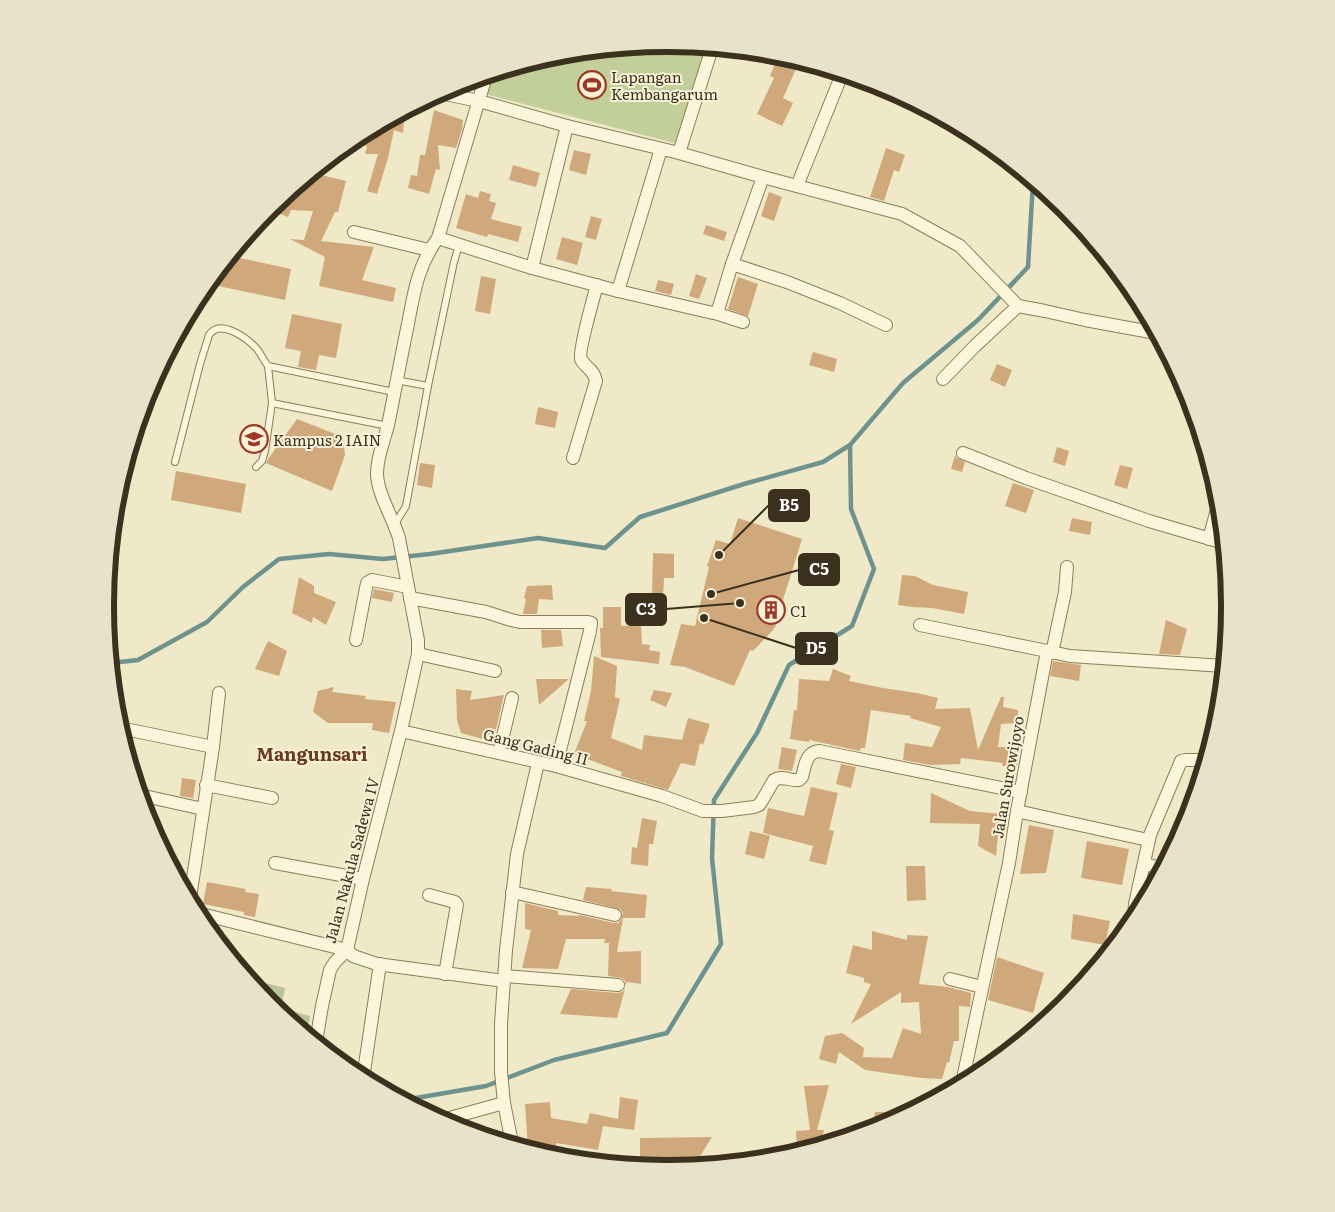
<svg xmlns="http://www.w3.org/2000/svg" width="1335" height="1212" font-family="Literata,serif">
  <rect width="100%" height="100%" fill="#f0e9c7"/>
  <polygon fill="#c2cf9a" points="668,44 708,48 678,144 485,94 491,75 558,55"/>
  <polygon fill="#b9c499" points="250,979 285,988 281,1008 310,1016 307,1034 270,1003"/>
  <g fill="none" stroke-linecap="round" stroke-linejoin="round">
    <g stroke="#6e938e" stroke-width="4.5">
      <polyline points="111,663 138,660 207,622 243,587 279,559 329,554 383,559 430,554 538,538 605,548 640,517 744,484 823,462 850,445"/>
      <polyline points="404,1100 486,1086 554,1060 667,1033 721,944 712,858 714,800 757,733 789,665 852,626 874,569 851,509 850,445 903,383 978,320 1028,267 1033,182"/>
    </g>
  </g>
  <g fill="#cfa97c">
    <polygon points="776,61 796,69 783,98 793,103 782,126 757,114 774,78 770,76"/>
    <polygon points="434,110 463,120 462,129 456,148 438,145 440,170 436,169 429,194 408,188 411,175 417,176 420,155 425,155"/>
    <polygon points="405,112 403,133 394,130 388,158 377,194 367,191 378,154 365,154 367,146 348,145 355,138"/>
    <polygon points="886,148 905,155 899,172 894,170 884,201 870,197"/>
    <polygon points="574,150 591,154 586,175 569,170"/>
    <polygon points="513,165 540,173 536,187 509,180"/>
    <polygon points="313,173 346,181 338,212 335,212 321,241 374,247 362,280 396,288 393,302 319,286 325,257 290,239 304,240 313,211 291,210 288,217 269,210"/>
    <polygon points="480,191 491,194 489,201 496,203 491,219 522,227 518,242 488,234 487,237 456,228 466,194 478,198"/>
    <polygon points="769,192 782,197 774,221 761,216"/>
    <polygon points="591,216 602,219 596,240 585,237"/>
    <polygon points="706,225 727,232 724,241 703,234"/>
    <polygon points="562,237 583,243 577,265 556,259"/>
    <polygon points="231,256 291,269 285,300 218,286 221,268"/>
    <polygon points="696,274 707,278 699,299 689,296"/>
    <polygon points="481,276 496,279 490,314 475,311"/>
    <polygon points="738,277 758,284 748,316 728,309"/>
    <polygon points="658,280 674,284 671,295 655,291"/>
    <polygon points="292,314 342,324 336,358 319,355 316,370 298,367 301,351 285,348"/>
    <polygon points="813,352 837,359 834,372 809,365"/>
    <polygon points="997,364 1012,370 1005,387 990,380"/>
    <polygon points="538,407 558,412 555,428 535,424"/>
    <polygon points="297,419 343,437 345,455 332,491 266,463 268,459"/>
    <polygon points="1057,447 1069,451 1065,466 1053,462"/>
    <polygon points="955,455 957,458 965,462 962,472 951,469"/>
    <polygon points="420,463 435,465 432,488 417,485"/>
    <polygon points="1120,465 1133,468 1127,489 1114,485"/>
    <polygon points="176,471 246,484 241,513 171,500"/>
    <polygon points="1013,483 1034,490 1026,513 1005,506"/>
    <polygon points="738,518 802,539 782,603 785,603 782,616 773,630 753,651 750,650 734,686 685,667 670,665 681,624 695,626 709,567 707,566 716,540 730,544"/>
    <polygon points="1072,518 1092,522 1090,535 1069,531"/>
    <polygon points="653,553 674,554 674,578 664,578 662,616 643,615 644,593 652,593"/>
    <polygon points="902,575 915,576 933,585 968,592 964,614 932,608 912,607 898,605"/>
    <polygon points="299,577 314,586 314,593 336,602 326,625 313,617 312,623 292,613"/>
    <polygon points="552,585 553,600 539,599 537,614 523,614 526,599 524,598 527,586"/>
    <polygon points="374,589 394,593 392,602 372,598"/>
    <polygon points="603,607 621,607 621,626 641,625 642,644 650,645 649,650 660,652 659,664 601,657 600,628 603,628"/>
    <polygon points="1166,620 1187,629 1180,655 1159,654"/>
    <polygon points="541,630 561,630 563,646 542,648"/>
    <polygon points="268,641 287,651 279,676 255,669"/>
    <polygon points="594,656 617,666 615,697 620,699 611,738 642,750 644,735 682,740 688,718 710,724 703,745 700,743 695,766 681,763 668,790 621,776 622,772 574,754 587,721 584,721 591,691"/>
    <polygon points="1053,661 1081,665 1079,681 1050,676"/>
    <polygon points="833,669 851,676 849,681 883,688 917,693 938,698 935,709 970,708 978,750 1001,697 1004,697 1003,707 1018,710 1018,723 1001,724 998,747 1018,747 1017,766 1002,766 1003,763 961,758 960,764 930,765 903,760 905,743 932,747 941,727 910,718 911,716 871,710 865,748 861,748 860,751 809,740 809,742 790,739 794,710 797,710 799,679 829,681"/>
    <polygon points="536,679 569,679 539,705"/>
    <polygon points="334,687 332,692 366,696 365,699 396,702 389,733 372,730 373,723 328,723 313,712 318,691"/>
    <polygon points="456,689 472,691 470,700 504,695 493,742 461,733 457,720"/>
    <polygon points="654,690 672,693 666,707 650,700"/>
    <polygon points="782,747 797,750 792,771 778,769"/>
    <polygon points="841,764 856,767 851,788 836,784"/>
    <polygon points="182,778 196,780 193,798 180,796"/>
    <polygon points="811,787 838,793 829,830 834,831 826,865 809,861 813,846 763,833 768,808 804,816"/>
    <polygon points="931,793 970,811 1000,814 996,856 978,846 980,824 930,823"/>
    <polygon points="642,818 657,821 653,844 649,844 648,866 631,864 632,847 637,848"/>
    <polygon points="1029,825 1054,830 1046,873 1020,874"/>
    <polygon points="750,831 770,836 764,859 745,854"/>
    <polygon points="1087,841 1129,849 1122,885 1081,878"/>
    <polygon points="906,866 925,866 926,900 907,901"/>
    <polygon points="207,882 246,889 245,892 259,894 255,917 244,915 244,912 203,904"/>
    <polygon points="586,887 612,889 611,891 647,895 645,918 623,918 617,952 641,951 641,984 627,982 626,985 625,981 622,978 608,976 609,943 604,943 605,939 566,939 558,969 522,968 531,930 525,929 525,903 558,911 558,915 579,916 579,915 614,923 618,923 621,920 623,913 620,909 583,900"/>
    <polygon points="1073,914 1110,921 1105,945 1071,939"/>
    <polygon points="872,931 907,940 907,935 928,936 919,984 948,987 971,993 970,1007 959,1006 959,1041 954,1041 949,1063 947,1062 942,1079 921,1078 865,1070 839,1052 836,1064 819,1059 825,1036 842,1033 864,1048 863,1057 892,1058 903,1028 921,1034 919,1002 901,1003 901,992 851,1024 871,984 864,982 864,978 846,973 853,945 872,950"/>
    <polygon points="997,957 1044,973 1033,1013 988,1000"/>
    <polygon points="571,989 617,993 622,992 625,989 617,1018 560,1014"/>
    <polygon points="829,1085 817,1130 824,1130 821,1144 797,1151 796,1131 810,1130 804,1086"/>
    <polygon points="620,1097 638,1100 634,1130 603,1126 598,1150 556,1143 556,1157 528,1149 525,1104 550,1102 551,1118 587,1124 590,1113 618,1119"/>
    <polygon points="875,1112 907,1112 882,1126 873,1128"/>
    <polygon points="712,1137 696,1163 640,1163 640,1138"/>
  </g>
  <g fill="none" stroke-linecap="round" stroke-linejoin="round">
    <defs>
      <g id="lane">
        <polyline points="268,366 272,403"/>
        <polyline points="396,380 428,386"/>
        <path d="M175,462L200,364L209,335C220,318 247,338 257,349C261,354 264,361 268,366L394,392"/>
        <polyline points="256,467 262,461 265,451 272,403 388,426"/>
        <polyline points="395,524 406,506 428,386 454,262 459,245"/>
      </g>
      <g id="street">
        <polyline points="440,93 479,101 567,126 679,153 763,177 902,214 960,246 1018,306 1045,311 1085,320 1156,333"/>
        <polyline points="679,153 712,48"/>
        <polyline points="797,186 840,79"/>
        <polyline points="354,232 429,250"/>
        <polyline points="438,238 532,268 618,291 713,313 715,313 718,310 732,264 763,177"/>
        <polyline points="732,264 787,282 840,303 886,325"/>
        <polyline points="532,268 567,126"/>
        <polyline points="618,291 661,149"/>
        <polyline points="715,313 743,322"/>
        <polyline points="943,379 975,346 1018,306"/>
        <polyline points="963,453 1026,478 1149,521 1224,543"/>
        <path d="M573,458L596,381C594,369 585,368 581,359C578,352 594,296 597,285"/>
        <polyline points="1209,539 1219,502"/>
        <polyline points="410,598 486,612 511,620 520,622 588,622 591,623 590,631 556,766"/>
        <polyline points="920,625 1047,651"/>
        <polyline points="356,640 367,583 372,580 408,587"/>
        <polyline points="1052,653 1065,592 1067,567"/>
        <polyline points="418,654 495,671"/>
        <polyline points="120,728 213,747 191,891 191,901"/>
        <path d="M401,731L556,766L662,796L703,811H722L754,807L759,805L763,799L774,780C782,775 790,781 799,780L802,777C805,766 806,752 819,751L1021,792"/>
        <polyline points="213,747 219,693"/>
        <polyline points="499,753 512,698"/>
        <polyline points="206,785 272,798"/>
        <polyline points="140,795 203,809"/>
        <polyline points="1017,811 1148,840"/>
        <polyline points="275,863 363,879"/>
        <polyline points="1144,864 1162,868"/>
        <polyline points="512,892 615,915"/>
        <polyline points="429,895 455,902 457,905 445,974"/>
        <polyline points="197,913 347,950 353,956 377,964 504,981"/>
        <polyline points="1134,919 1135,904 1150,835 1181,761 1186,760 1205,760"/>
        <polyline points="505,976 618,985"/>
        <polyline points="950,979 982,987"/>
        <path d="M316,1042L322,1006L330,970L335,962L347,950L363,879L401,731L418,654V640L399,538C393,518 377,493 377,473C377,457 384,441 388,425C395,391 401,357 408,324C414,292 418,265 438,238L486,76"/>
        <polyline points="363,1078 380,964"/>
        <polyline points="962,1083 1009,863 1017,811 1047,651 1070,656 1224,666"/>
        <polyline points="442,1120 504,1103"/>
        <polyline points="512,1143 504,1103 501,1072 501,1024 506,950 517,854 538,763"/>
      </g>
    </defs>
    <use href="#lane" stroke="#8c7c5b" stroke-width="8"/>
    <use href="#street" stroke="#8c7c5b" stroke-width="14"/>
    <use href="#lane" stroke="#faf5db" stroke-width="6"/>
    <use href="#street" stroke="#faf5db" stroke-width="12"/>
  </g>
  <defs>
    <symbol id="stadium-ring" viewBox="-11 -11 22 22"><circle r="9.5" fill="#f7f2d7" stroke="#9d3829" stroke-width="1.5"/><path d="M0-5a6.5 5 0 1 0 0 10a6.5 5 0 1 0 0-10ZM-3.5-1.8h7v3.6h-7Z" fill="#9d3829"/></symbol>
    <symbol id="university-ring" viewBox="-11 -11 22 22"><circle r="9.5" fill="#f7f2d7" stroke="#9d3829" stroke-width="1.5"/><path d="M0-5L7-2L0 1L-7-2ZM-4 1L0 2.5L4 1V4Q0 6-4 4Z" fill="#9d3829"/></symbol>
    <symbol id="building-ring" viewBox="-11 -11 22 22"><circle r="9.5" fill="#f7f2d7" stroke="#9d3829" stroke-width="1.5"/><path d="M-4-6H4V6H1V3H-1V6H-4ZM-2.5-4.3h1.7v1.8h-1.7ZM.8-4.3h1.7v1.8H.8ZM-2.5-1h1.7V.8h-1.7ZM.8-1h1.7V.8H.8Z" fill="#9d3829"/></symbol>
  </defs>
  <g fill-rule="evenodd">
    <use href="#stadium-ring" x="576" y="69" width="32" height="32"/>
    <use href="#university-ring" x="238" y="423" width="32" height="32"/>
    <use href="#building-ring" x="755" y="594" width="32" height="32"/>
  </g>
  <g text-anchor="middle" dominant-baseline="central" stroke-width="4" stroke-linejoin="round" paint-order="stroke">
    <g font-size="15" fill="#3c311f" stroke="#f7f2d7" text-anchor="start">
      <text x="611" y="76">Lapangan<tspan x="611" dy="17">Kembangarum</tspan></text>
      <text x="273" y="439">Kampus 2 IAIN</text>
      <text x="790" y="610">C1</text>
    </g>
    <g font-size="15" fill="#3c311f" stroke="#f7f2d7">
      <text transform="translate(536 746) rotate(14)">Gang Gading II</text>
      <text transform="translate(1007 777) rotate(-80)">Jalan Surowijoyo</text>
      <text transform="translate(351 860) rotate(-75)">Jalan Nakula Sadewa IV</text>
    </g>
    <g font-size="18" font-weight="bold" fill="#6a381e" stroke="#f7f2d7">
      <text x="312" y="753">Mangunsari</text>
    </g>
  </g>
  <path d="M0 0H1335V1212H0ZM667 52H668A553 553 0 0 1 1221 605V607A553 553 0 0 1 668 1160H667A553 553 0 0 1 114 607V605A553 553 0 0 1 667 52Z" fill="#e8e3c8" fill-rule="evenodd"/>
  <path fill="none" stroke="#3c311f" stroke-width="6" d="M667 52H668A553 553 0 0 1 1221 605V607A553 553 0 0 1 668 1160H667A553 553 0 0 1 114 607V605A553 553 0 0 1 667 52Z"/>
  <path fill="none" stroke="#3c311f" stroke-width="2" d="M719 555L769 505M711 594L799 570M740 603L666 609M704 618L796 648"/>
  <g fill="#3c311f" stroke="#f7f2d7" stroke-width="2">
    <circle cx="719" cy="555" r="5"/>
    <circle cx="711" cy="594" r="5"/>
    <circle cx="740" cy="603" r="5"/>
    <circle cx="704" cy="618" r="5"/>
  </g>
  <g fill="#3c311f" stroke="#3c311f" stroke-width="2">
    <rect x="769" y="490" width="40" height="31" rx="5"/>
    <rect x="799" y="554" width="40" height="31" rx="5"/>
    <rect x="626" y="594" width="40" height="31" rx="5"/>
    <rect x="796" y="633" width="41" height="31" rx="5"/>
  </g>
  <g font-size="16" text-anchor="middle" font-weight="bold" fill="#fff">
    <text x="789" y="511">B5</text>
    <text x="819" y="575">C5</text>
    <text x="646" y="615">C3</text>
    <text x="816" y="654">D5</text>
  </g>
</svg>
